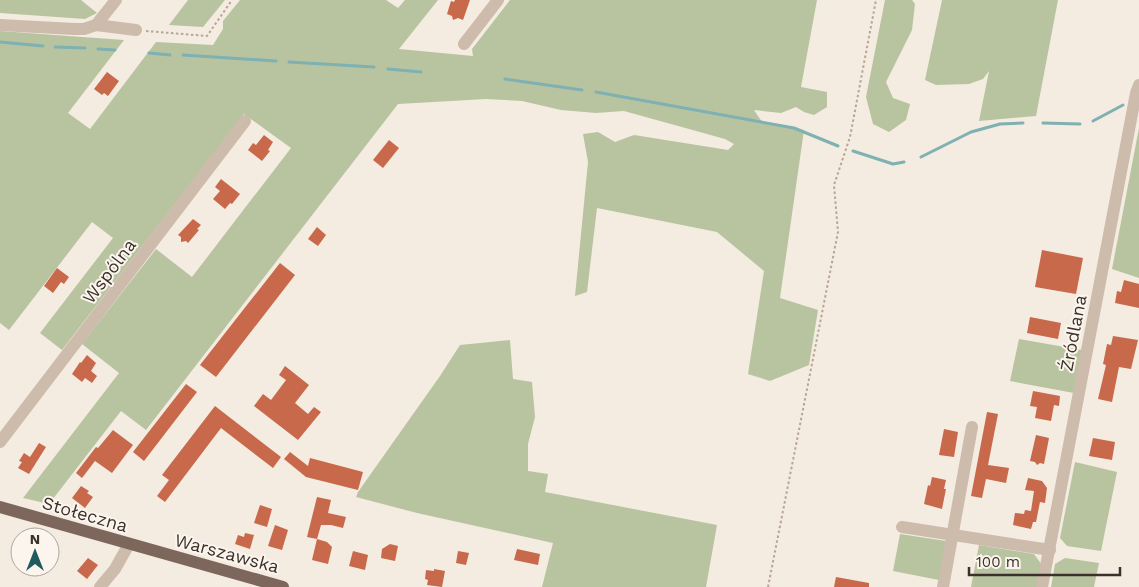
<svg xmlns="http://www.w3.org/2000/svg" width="1139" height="587" font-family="'Work Sans',sans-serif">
  <rect width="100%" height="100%" fill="#f4ebe1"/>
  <g fill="#b8c4a0">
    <polygon points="0,0 81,0 97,13 85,19 0,13"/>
    <polygon points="188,0 225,0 203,27 169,25"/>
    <polygon points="240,0 386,0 398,8 405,0 438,0 399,49 473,56 472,49 510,0 817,0 801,87 827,92 827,107 814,115 804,112 796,107 781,113 754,110 762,122 804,130 780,298 818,310 809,365 770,381 748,374 764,271 717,232 597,208 587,292 575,296 588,162 583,134 598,132 615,142 634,135 728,150 734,144 725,139 624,111 596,113 561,110 522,101 486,99 398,104 146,430 121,411 49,504 23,498 119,373 82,344 156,249 192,277 291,148 244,114 62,350 40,333 113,238 92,222 9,330 0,323 0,31 124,40 68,113 90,129 156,42 213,45 223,29 223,21"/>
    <polygon points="885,0 912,0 915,4 912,30 886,82 893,98 910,104 906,120 889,132 873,124 866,97"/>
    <polygon points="942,0 1058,0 1036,116 979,121 989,71 983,79 969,84 936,85 925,80"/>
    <polygon points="1139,128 1139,278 1112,269"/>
    <polygon points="1019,339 1082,350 1074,393 1010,381"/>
    <polygon points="510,340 513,379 532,382 535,417 528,444 528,471 548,474 545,492 717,525 706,587 542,587 553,543 417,513 356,497 358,492 440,376 460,345"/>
    <polygon points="1075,462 1117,472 1101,551 1067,546 1060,538"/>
    <polygon points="900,534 946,541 939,580 893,571"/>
    <polygon points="979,545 1034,554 1042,565 1037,587 971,587"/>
    <polygon points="1065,558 1099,563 1094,587 1051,587 1055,564"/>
  </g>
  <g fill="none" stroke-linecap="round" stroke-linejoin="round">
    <g stroke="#7fb0b2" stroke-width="3">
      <polyline points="0,42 43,46"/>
      <polyline points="55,47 85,48"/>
      <polyline points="98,49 115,50"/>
      <polyline points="149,53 170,55"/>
      <polyline points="183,55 276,61"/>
      <polyline points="289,62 374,67"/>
      <polyline points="388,69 421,72"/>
      <polyline points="505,79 582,90"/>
      <polyline points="596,92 794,128 838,146"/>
      <polyline points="1093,121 1123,105"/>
      <polyline points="1043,123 1080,124"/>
      <polyline points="853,151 893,164 904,162"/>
      <polyline points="921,157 971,132 1000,124 1023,123"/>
    </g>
  </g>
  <g fill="#c8694b">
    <polygon points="455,0 470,0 463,20 458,18 453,20 452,16 447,14 451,1 454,2"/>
    <polygon points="107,72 119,81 108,96 104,93 102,95 94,89"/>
    <polygon points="264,135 273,142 268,150 270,151 262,161 248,150 253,143 256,145"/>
    <polygon points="389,140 399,148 383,168 373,160"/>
    <polygon points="221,179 240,194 232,204 230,203 225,209 213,199 220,191 215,187"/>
    <polygon points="193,219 201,225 197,229 199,230 188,243 186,241 181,242 181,237 178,235"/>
    <polygon points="317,227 326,235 318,246 308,239"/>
    <polygon points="1042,250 1083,258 1076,294 1035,287"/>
    <polygon points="280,263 295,275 216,377 200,365"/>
    <polygon points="57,268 69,277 64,284 61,282 53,293 44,286"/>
    <polygon points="1124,280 1139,284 1139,308 1115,303 1117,291 1121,292"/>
    <polygon points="1030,317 1061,323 1058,339 1027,333"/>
    <polygon points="1113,336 1138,340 1131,369 1119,367 1112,402 1098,399 1106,365 1103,364 1107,344 1111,345"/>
    <polygon points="87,355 96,363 91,371 97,376 92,383 85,378 82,382 72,374 80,362 81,363"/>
    <polygon points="285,366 309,385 295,403 308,414 314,407 321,412 298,440 254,406 263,394 271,400 286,380 279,375"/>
    <polygon points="186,384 197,392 144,461 133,452"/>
    <polygon points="1033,391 1060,396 1059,406 1054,405 1051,421 1035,418 1037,407 1030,406"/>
    <polygon points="215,406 281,457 273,468 221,428 165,502 157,496 169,480 162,475"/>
    <polygon points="987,412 998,414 988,465 1009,468 1006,483 986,479 982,498 971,496"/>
    <polygon points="944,429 958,432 954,457 939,455"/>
    <polygon points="113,430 133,445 112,473 95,461 82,478 76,473 96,447 98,448"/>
    <polygon points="1036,435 1049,438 1044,464 1040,463 1037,465 1035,462 1030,461"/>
    <polygon points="1093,438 1115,442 1112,460 1089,456"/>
    <polygon points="39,443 46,447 29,474 18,468 22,462 19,461 24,453 30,457"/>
    <polygon points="290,452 308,466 310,458 363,472 358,490 306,477 284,459"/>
    <polygon points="932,477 946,480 944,489 946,489 942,509 924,504 928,485 930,486"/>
    <polygon points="1028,478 1042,481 1047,488 1045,503 1040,502 1036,522 1033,522 1031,529 1013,525 1015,513 1024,514 1025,510 1031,511 1034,491 1025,490"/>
    <polygon points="81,486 89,491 87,493 93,497 85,508 72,498"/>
    <polygon points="317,497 331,500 328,513 346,517 343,528 331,525 321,525 317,539 307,537"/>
    <polygon points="260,505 272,509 267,527 254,523"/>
    <polygon points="275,525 288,530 282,550 268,546"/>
    <polygon points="245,533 254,535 250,549 235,544 238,535 244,537"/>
    <polygon points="317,539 327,542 332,547 328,564 312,560"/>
    <polygon points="390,544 398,546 395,561 381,558 382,549"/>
    <polygon points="517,549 540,554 538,565 514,560"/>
    <polygon points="353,551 368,555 365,570 349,566"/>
    <polygon points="458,551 469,553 466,565 456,563"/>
    <polygon points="88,558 98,565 87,579 77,571"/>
    <polygon points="434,569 445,571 442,587 427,585 428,580 425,579 426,570 434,571"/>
    <polygon points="836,577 869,583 869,587 834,587"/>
  </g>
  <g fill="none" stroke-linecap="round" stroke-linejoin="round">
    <g stroke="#b9a596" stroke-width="2" stroke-dasharray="2.5 2.5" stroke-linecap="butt">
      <polyline points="146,31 207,36 232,0"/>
      <polyline points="768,587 838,232 834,185 850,137 876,0"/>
    </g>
    <g stroke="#cdbbac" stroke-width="12">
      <polyline points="0,25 74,29 84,29 96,25 136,30"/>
      <polyline points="96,25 116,0"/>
      <polyline points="464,44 498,0"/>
      <polyline points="0,442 245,121"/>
      <polyline points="902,527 1050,550"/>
      <polyline points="100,587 115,569 129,544"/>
      <polyline points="943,587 972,427"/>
      <polyline points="1042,587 1136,93 1139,85"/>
    </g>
    <polyline stroke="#7d675c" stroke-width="12" points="0,507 283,587"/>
  </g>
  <g text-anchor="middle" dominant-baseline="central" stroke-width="4" stroke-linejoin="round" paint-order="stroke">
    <g font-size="18" fill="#3b302b" stroke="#fbf5ee">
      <text transform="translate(109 271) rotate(-53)">Wspólna</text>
      <text transform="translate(1073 333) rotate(-79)">Źródlana</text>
      <text transform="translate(85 514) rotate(16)">Stołeczna</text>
      <text transform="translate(227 553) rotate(15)">Warszawska</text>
    </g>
  </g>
  <g transform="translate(35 552)"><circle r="24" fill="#fbf5ee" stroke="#aea6a0"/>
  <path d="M0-4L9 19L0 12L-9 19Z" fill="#1f5a5e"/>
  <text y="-8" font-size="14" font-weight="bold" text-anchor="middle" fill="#3b302b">N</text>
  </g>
  <path d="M969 567v8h151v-8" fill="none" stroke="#3b302b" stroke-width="2.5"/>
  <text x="976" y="567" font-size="15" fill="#3b302b" stroke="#fbf5ee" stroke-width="4" paint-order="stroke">100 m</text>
</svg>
